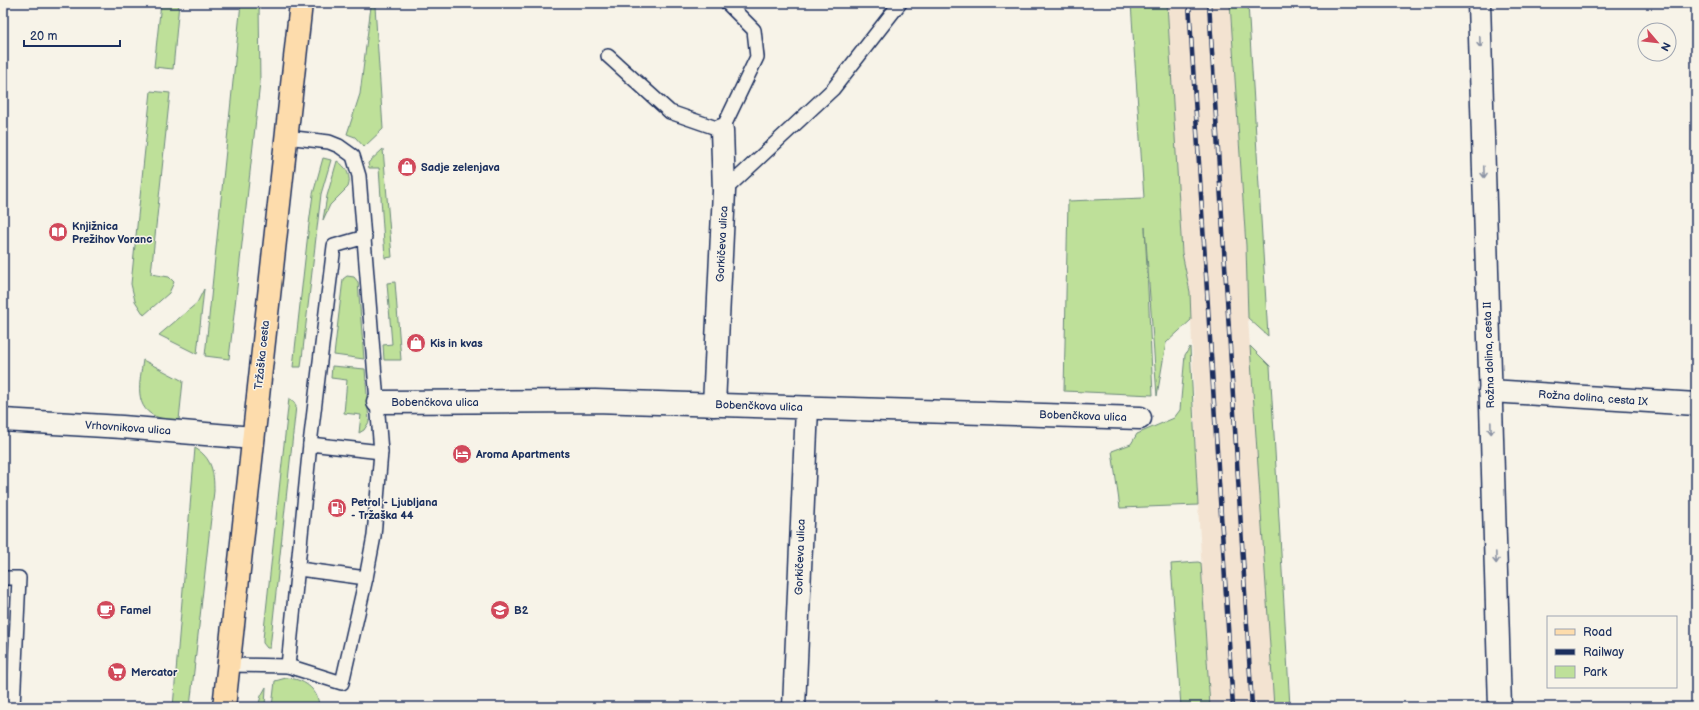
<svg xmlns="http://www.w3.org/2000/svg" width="1699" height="710" font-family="'Balsamiq Sans',sans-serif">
  <rect width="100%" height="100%" fill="#f7f3e8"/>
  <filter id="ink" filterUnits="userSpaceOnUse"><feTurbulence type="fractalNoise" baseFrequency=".025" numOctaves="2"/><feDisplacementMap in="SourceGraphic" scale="8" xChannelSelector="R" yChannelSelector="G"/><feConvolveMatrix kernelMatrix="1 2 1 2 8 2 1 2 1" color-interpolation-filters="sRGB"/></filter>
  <g filter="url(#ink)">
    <polygon fill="#f3e3d1" points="1167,3 1230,3 1246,246 1248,318 1274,707 1210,707 1198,505 1190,292 1182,253"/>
    <g fill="#bee099" stroke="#6c887c">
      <polygon points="161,3 179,3 173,69 154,67"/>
      <polygon points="241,3 259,3 260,83 229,359 205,356"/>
      <polygon points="1131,3 1167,3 1182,253 1190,292 1191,320 1166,343 1157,396 1145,227 1153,395 1064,391 1068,201 1144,198"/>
      <polygon points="1230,3 1248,3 1268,336 1248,318 1246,246"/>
      <polygon points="371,6 375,6 383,129 364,147 355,137 347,134 360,94"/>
      <polygon points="151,91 170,93 151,274 169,277 174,282 169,293 144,315 135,301 131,284"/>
      <polygon points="383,149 392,257 385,258 379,168 369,168 368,163"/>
      <polygon points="323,158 331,160 321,194 301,367 293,367 309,224 313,194"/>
      <path d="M337,161C346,166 352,177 348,187L330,205L323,220L327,196Z"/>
      <polygon points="347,276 354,277 358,282 364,359 334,355 343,279"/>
      <polygon points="395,282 401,360 384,360 383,345 392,344 387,283"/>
      <polygon points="204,289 197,354 159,335 197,303"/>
      <polygon points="1250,346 1270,366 1290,707 1274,707"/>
      <polygon points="1190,347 1198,505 1120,508 1112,451 1131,444 1137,434 1174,418 1180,410 1185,355"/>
      <path d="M143,360L183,381L179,420C173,420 166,420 160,418C132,410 140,381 143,360Z"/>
      <polygon points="332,366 365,369 369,422 364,430 359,433 361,415 344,413 347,380 331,378"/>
      <polygon points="289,398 294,402 296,406 270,648 267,648 263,643 263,639"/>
      <path d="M195,448C212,458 214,472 214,491L190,707H173Z"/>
      <polygon points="1198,562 1201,563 1210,707 1181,707 1171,564"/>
      <path d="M286,678C302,678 319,689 319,707H272L275,681Z"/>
      <polygon points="266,687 265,707 258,707 261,696"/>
    </g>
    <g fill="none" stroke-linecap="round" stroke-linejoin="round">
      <defs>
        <g id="lane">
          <polyline points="608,56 670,112 722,130 757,57 754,30 727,3"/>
          <polyline points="286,137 329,142 339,146 353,156 359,176 381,452 374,536 366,578 342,683 288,666"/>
          <polyline points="724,191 833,89 900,3"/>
          <polyline points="310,444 381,452"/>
          <polyline points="299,569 366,578"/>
          <polyline points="3,578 19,578 13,707"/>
          <polyline points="228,665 288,666 310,444 334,246 365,237"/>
        </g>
        <g id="street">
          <polyline points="1479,3 1500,707"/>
          <polyline points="1490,391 1696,404"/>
          <polyline points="378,402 595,401 1140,418"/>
          <polyline points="714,405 724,191 722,130"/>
          <polyline points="3,420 122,427 253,438"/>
          <polyline points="794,707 807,408"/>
        </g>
        <polyline id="primary" points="224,707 301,3"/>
      </defs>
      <use href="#lane" stroke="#1b2f5e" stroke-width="16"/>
      <use href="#street" stroke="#1b2f5e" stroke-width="25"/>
      <use href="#primary" stroke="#1b2f5e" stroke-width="25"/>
      <use href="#lane" stroke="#f7f3e8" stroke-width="13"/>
      <use href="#street" stroke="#f7f3e8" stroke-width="22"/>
      <use href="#primary" stroke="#fddcac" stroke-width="22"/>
      <defs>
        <g id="rail">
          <polyline points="1189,3 1233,707"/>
          <polyline points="1209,3 1252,707"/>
        </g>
      </defs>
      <use href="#rail" stroke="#1b2f5e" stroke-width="4.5"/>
      <use href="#rail" stroke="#f7f3e8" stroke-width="3" stroke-dasharray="9" stroke-linecap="butt"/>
    </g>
    <defs><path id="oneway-shaft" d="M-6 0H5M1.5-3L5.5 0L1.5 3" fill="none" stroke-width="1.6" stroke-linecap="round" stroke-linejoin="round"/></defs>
    <g stroke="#8991a3">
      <use href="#oneway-shaft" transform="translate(1480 42) rotate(88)"/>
      <use href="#oneway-shaft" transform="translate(1484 172) rotate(88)"/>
      <use href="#oneway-shaft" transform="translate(1491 428) rotate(88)"/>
      <use href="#oneway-shaft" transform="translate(1496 558) rotate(88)"/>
    </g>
  </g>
  <defs>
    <symbol id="shop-disc" viewBox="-11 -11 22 22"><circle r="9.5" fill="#d1495b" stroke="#f7f3e8"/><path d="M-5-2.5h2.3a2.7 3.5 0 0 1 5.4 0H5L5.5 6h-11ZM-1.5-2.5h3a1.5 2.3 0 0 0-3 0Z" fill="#fff"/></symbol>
    <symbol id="library-disc" viewBox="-11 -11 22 22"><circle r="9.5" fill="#d1495b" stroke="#f7f3e8"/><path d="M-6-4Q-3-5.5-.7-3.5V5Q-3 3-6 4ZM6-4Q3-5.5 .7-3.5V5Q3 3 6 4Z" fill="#fff"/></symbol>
    <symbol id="hotel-disc" viewBox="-11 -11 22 22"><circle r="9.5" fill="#d1495b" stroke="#f7f3e8"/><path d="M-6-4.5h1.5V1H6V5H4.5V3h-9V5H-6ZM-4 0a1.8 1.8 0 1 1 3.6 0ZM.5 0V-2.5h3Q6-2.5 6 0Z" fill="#fff"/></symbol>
    <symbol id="fuel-disc" viewBox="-11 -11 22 22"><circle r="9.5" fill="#d1495b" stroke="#f7f3e8"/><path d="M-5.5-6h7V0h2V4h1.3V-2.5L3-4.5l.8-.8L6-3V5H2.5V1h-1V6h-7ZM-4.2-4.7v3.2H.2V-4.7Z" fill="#fff"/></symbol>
    <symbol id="cafe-disc" viewBox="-11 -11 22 22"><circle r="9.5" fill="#d1495b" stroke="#f7f3e8"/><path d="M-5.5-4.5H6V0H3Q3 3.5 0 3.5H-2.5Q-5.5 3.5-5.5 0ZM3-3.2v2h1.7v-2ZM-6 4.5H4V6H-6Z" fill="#fff"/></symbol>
    <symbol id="school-disc" viewBox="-11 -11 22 22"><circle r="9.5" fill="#d1495b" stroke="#f7f3e8"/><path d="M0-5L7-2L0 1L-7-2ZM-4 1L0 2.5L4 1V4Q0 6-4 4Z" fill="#fff"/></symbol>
    <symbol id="supermarket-disc" viewBox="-11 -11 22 22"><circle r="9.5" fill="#d1495b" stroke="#f7f3e8"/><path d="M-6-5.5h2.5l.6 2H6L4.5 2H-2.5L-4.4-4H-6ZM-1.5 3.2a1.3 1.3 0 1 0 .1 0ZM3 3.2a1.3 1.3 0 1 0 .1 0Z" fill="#fff"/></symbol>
  </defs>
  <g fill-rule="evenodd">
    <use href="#shop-disc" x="396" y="156" width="22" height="22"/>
    <use href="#library-disc" x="47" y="221" width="22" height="22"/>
    <use href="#shop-disc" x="405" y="332" width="22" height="22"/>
    <use href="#hotel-disc" x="451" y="443" width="22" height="22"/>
    <use href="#fuel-disc" x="326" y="497" width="22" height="22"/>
    <use href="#cafe-disc" x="95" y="599" width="22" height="22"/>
    <use href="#school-disc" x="489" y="599" width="22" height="22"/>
    <use href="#supermarket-disc" x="106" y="661" width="22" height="22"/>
  </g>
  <g text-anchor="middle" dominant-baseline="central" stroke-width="3" stroke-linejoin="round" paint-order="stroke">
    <g font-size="11" font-weight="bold" fill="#1b2f5e" stroke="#f7f3e8" text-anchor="start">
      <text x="421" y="167">Sadje zelenjava</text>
      <text x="72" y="226">Knjižnica<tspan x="72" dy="13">Prežihov Voranc</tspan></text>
      <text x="430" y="343">Kis in kvas</text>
      <text x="476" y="454">Aroma Apartments</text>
      <text x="351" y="502">Petrol - Ljubljana<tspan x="351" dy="13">- Tržaška 44</tspan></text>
      <text x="120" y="610">Famel</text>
      <text x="514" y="610">B2</text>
      <text x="131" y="672">Mercator</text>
    </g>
    <g font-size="11" fill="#1b2f5e" stroke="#f7f3e8">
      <text transform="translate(722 244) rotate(-87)">Gorkičeva ulica</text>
      <text transform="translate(262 355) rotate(-84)">Tržaška cesta</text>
      <text transform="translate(1489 355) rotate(-92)">Rožna dolina, cesta II</text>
      <text transform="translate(1593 398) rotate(4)">Rožna dolina, cesta IX</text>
      <text x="435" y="402">Bobenčkova ulica</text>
      <text transform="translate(759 406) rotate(2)">Bobenčkova ulica</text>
      <text transform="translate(1083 416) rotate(2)">Bobenčkova ulica</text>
      <text transform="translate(128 428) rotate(4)">Vrhovnikova ulica</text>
      <text transform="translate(800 557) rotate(-88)">Gorkičeva ulica</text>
    </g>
  </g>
  <rect width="1699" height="710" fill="none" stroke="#f7f3e8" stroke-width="16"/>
  <rect x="8" y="8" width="1683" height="694" fill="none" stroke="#1b2f5e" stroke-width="1.5" filter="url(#ink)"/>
  <rect x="1547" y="616" width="130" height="72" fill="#f7f3e8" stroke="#9fa5b1"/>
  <rect x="1555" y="629" width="20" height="6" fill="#fddcac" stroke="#9fa5b1"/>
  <text x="1583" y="636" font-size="12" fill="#1b2f5e">Road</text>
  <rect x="1555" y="649" width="20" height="6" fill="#1b2f5e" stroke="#9fa5b1"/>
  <text x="1583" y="656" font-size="12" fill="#1b2f5e">Railway</text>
  <rect x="1555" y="666" width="20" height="12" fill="#bee099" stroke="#9fa5b1"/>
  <text x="1583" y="676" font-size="12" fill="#1b2f5e">Park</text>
  <g transform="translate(1657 42) rotate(118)"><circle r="19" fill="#f7f3e8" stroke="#9fa5b1"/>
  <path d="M0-3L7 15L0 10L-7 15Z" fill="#d1495b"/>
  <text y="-6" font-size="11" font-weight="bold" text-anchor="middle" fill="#1b2f5e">N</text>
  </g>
  <path d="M24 40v6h96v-6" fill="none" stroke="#1b2f5e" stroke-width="2"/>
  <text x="30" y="40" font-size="12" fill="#1b2f5e" stroke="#f7f3e8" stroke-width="3" paint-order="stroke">20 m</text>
</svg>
